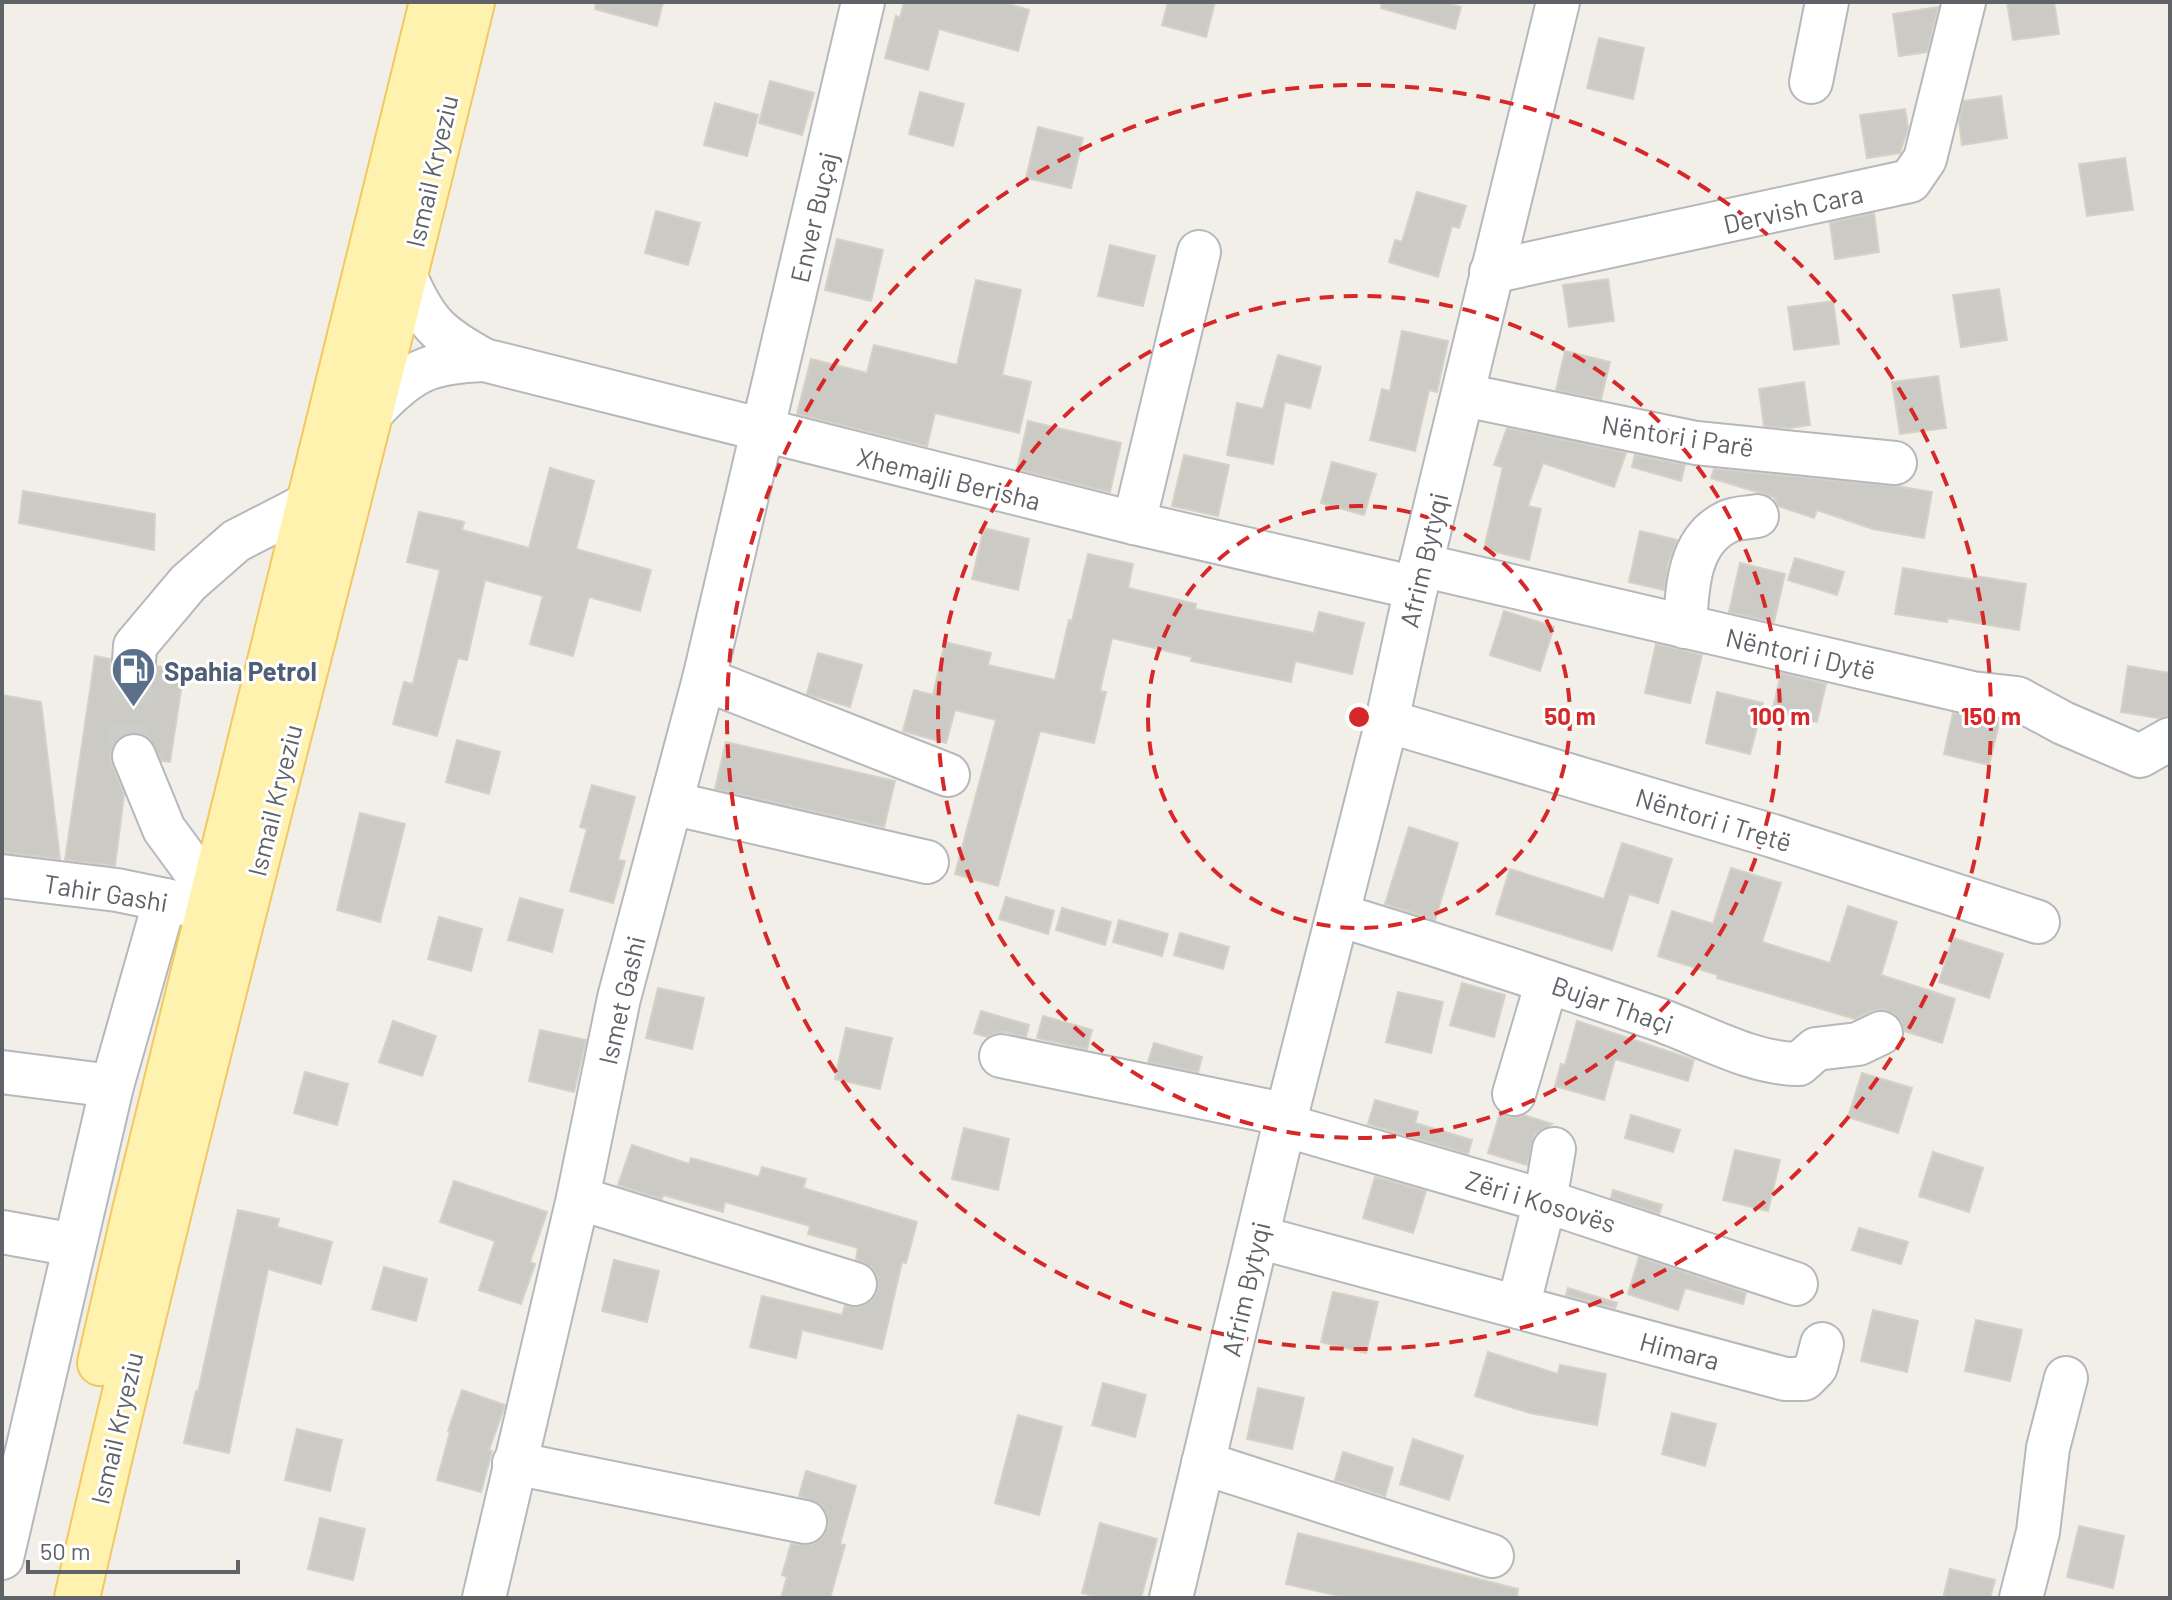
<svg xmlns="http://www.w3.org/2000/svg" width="2172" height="1600" font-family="Barlow,sans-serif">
  <rect width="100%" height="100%" fill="#f1efe8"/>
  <g fill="#cccac5" stroke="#d6d1c6" stroke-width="2">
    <polygon points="596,2 663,2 657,26 595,9"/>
    <polygon points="904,2 1002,2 1029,10 1018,51 939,29 928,70 885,58 896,16 900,18"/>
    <polygon points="1168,2 1215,2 1206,37 1162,25"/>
    <polygon points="1382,2 1442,2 1461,7 1455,29 1381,8"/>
    <polygon points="2007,2 2054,2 2059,34 2013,40"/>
    <polygon points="1938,7 1927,52 1899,56 1893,14"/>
    <polygon points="1599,38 1644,48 1633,99 1587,88"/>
    <polygon points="770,81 814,93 802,135 759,123"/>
    <polygon points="920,92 964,104 953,146 909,134"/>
    <polygon points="2001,96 2007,138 1962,145 1959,122 1964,101"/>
    <polygon points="715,103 758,115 747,156 704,145"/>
    <polygon points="1905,109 1908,128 1900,153 1867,158 1860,115"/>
    <polygon points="1038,127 1083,138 1071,188 1026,178"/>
    <polygon points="2125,158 2133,210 2087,216 2079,164"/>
    <polygon points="1417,192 1466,206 1459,228 1452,226 1438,277 1389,262 1395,240 1402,242"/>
    <polygon points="656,211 700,223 688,265 645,253"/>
    <polygon points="1874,213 1879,252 1835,259 1830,223"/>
    <polygon points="837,239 883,250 871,301 825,290"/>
    <polygon points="1110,245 1155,256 1143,306 1098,296"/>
    <polygon points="1608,279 1614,321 1569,327 1563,285"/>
    <polygon points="976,280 1021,290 1002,375 1031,382 1019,433 935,413 927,446 797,414 811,359 867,373 874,345 957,365"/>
    <polygon points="1999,289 2007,340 1961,347 1953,295"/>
    <polygon points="1833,301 1839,344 1794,350 1788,307"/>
    <polygon points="1402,331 1448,341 1437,392 1429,390 1415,451 1370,440 1382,389 1390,391"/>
    <polygon points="1565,351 1610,362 1601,399 1556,390"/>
    <polygon points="1278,355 1321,367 1310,408 1285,402 1273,464 1227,455 1237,403 1263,409"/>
    <polygon points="1938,376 1946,428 1900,434 1892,382"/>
    <polygon points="1804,382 1810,425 1789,428 1764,426 1759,389"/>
    <polygon points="1028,421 1121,443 1110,492 1017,469"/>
    <polygon points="1507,428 1626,453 1614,487 1543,463 1528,506 1541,509 1529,560 1484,549 1503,467 1494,465"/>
    <polygon points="1184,455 1229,465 1218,516 1172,506"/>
    <polygon points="1635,455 1685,465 1681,481 1632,467"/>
    <polygon points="1332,462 1376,474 1364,515 1321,503"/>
    <polygon points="550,468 594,481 576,549 651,570 640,611 589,597 573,656 530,644 543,596 485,580 467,660 458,658 437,736 393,724 404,682 413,684 440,570 407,562 419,512 464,522 462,530 529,548"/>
    <polygon points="1714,469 1897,486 1932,492 1924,538 1873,529 1817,510 1814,518 1778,506 1774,497 1711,478"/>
    <polygon points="23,491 155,514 154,550 19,523"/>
    <polygon points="984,528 1029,539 1018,590 972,579"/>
    <polygon points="1640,531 1677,540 1668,563 1664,590 1629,582"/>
    <polygon points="1088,554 1133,564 1128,588 1196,604 1195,609 1314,633 1319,612 1364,623 1352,674 1295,661 1291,682 1191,661 1192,657 1112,638 1100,691 1106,692 1094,743 1040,731 998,886 955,874 996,720 955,710 946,743 903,731 914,690 933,695 945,642 991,653 988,665 1055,680 1069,620 1072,621"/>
    <polygon points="1795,558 1844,572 1837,595 1788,580"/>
    <polygon points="1740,563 1785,574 1774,622 1729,612"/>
    <polygon points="1903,568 1974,580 1975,576 2026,584 2019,630 1948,618 1947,622 1895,614"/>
    <polygon points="1504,611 1554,627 1540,671 1490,655"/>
    <polygon points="1656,644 1702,655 1690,703 1645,693"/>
    <polygon points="818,653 862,665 850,707 807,694"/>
    <polygon points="95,656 110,659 113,673 120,681 132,686 145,683 153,676 157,666 184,670 170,762 162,761 149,738 138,732 124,734 115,742 110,752 112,765 124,795 115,866 65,860"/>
    <polygon points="2128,666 2170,673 2170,715 2158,718 2121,712"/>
    <polygon points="1781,673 1826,684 1817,722 1772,712"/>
    <polygon points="1717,692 1763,703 1750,754 1706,743"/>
    <polygon points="2,695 41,702 60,859 2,852"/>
    <polygon points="1953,713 2000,720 1989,765 1944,754"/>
    <polygon points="457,740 500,752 489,794 446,782"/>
    <polygon points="726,742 895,781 884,827 715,789"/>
    <polygon points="592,785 635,797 618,860 625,861 613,903 570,891 587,829 580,827"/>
    <polygon points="360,813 405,824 380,922 337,910"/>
    <polygon points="1409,827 1458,843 1435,920 1385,904"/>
    <polygon points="1622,843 1672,859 1658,903 1629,894 1612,950 1496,914 1510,869 1604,899"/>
    <polygon points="1731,868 1781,883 1762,942 1830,963 1848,906 1897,922 1881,975 1955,999 1942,1043 1904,1031 1902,1022 1895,1014 1884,1009 1871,1011 1855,1019 1717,978 1718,975 1658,956 1672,911 1713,924"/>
    <polygon points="1006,897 1054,911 1048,934 999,919"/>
    <polygon points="520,898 563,910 552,952 508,940"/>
    <polygon points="1062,908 1111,922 1105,945 1056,930"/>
    <polygon points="439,917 482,929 471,971 428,959"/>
    <polygon points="1119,920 1168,934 1162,956 1113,942"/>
    <polygon points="1180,933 1229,947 1223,969 1174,955"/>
    <polygon points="1953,938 2003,954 1989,998 1939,982"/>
    <polygon points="1462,983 1505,995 1494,1037 1450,1025"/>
    <polygon points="658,988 704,998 692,1049 646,1038"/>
    <polygon points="1398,992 1443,1002 1431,1053 1386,1042"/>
    <polygon points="981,1011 1029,1025 1026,1037 1005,1032 994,1033 987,1037 974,1033"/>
    <polygon points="1043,1016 1092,1030 1087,1049 1037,1038"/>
    <polygon points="393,1021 436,1036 422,1076 379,1062"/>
    <polygon points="1577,1021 1694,1060 1688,1081 1615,1059 1604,1100 1555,1086 1561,1064 1565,1065"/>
    <polygon points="846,1028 892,1038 880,1089 835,1079"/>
    <polygon points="540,1030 586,1040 574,1092 529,1081"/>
    <polygon points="1154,1043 1202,1057 1198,1072 1148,1062"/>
    <polygon points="305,1072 348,1084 337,1125 294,1113"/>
    <polygon points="1862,1073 1912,1088 1898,1133 1848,1117"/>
    <polygon points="1375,1100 1418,1112 1415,1123 1472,1140 1468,1154 1368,1124"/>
    <polygon points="1500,1113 1508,1117 1524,1115 1552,1124 1535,1134 1527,1165 1488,1153"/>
    <polygon points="1631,1115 1680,1130 1673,1152 1625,1138"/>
    <polygon points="964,1128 1009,1139 998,1190 952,1179"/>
    <polygon points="632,1145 689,1164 691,1158 759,1177 762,1167 806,1179 803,1188 917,1222 906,1263 902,1262 882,1349 802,1330 796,1358 750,1347 762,1296 842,1315 845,1306 860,1307 872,1301 878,1290 878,1278 873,1268 856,1259 858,1248 808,1234 810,1226 725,1202 723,1212 663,1195 662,1199 618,1185"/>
    <polygon points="1735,1150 1780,1160 1768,1211 1723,1200"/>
    <polygon points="1933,1152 1983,1168 1969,1212 1919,1196"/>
    <polygon points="1375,1177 1426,1191 1413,1233 1363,1218"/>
    <polygon points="454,1181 547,1212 530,1262 535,1264 521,1304 479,1290 495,1241 440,1222"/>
    <polygon points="1613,1190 1662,1205 1659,1214 1611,1198"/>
    <polygon points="238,1210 279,1219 277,1227 332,1242 321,1284 268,1269 229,1453 184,1443 196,1391 198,1392"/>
    <polygon points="1859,1228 1908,1242 1901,1264 1852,1250"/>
    <polygon points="1639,1257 1746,1293 1743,1304 1685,1288 1678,1310 1628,1294"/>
    <polygon points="614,1260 659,1271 647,1322 602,1311"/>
    <polygon points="384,1267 427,1279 416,1321 372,1309"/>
    <polygon points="1568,1288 1617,1303 1615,1308 1566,1295"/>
    <polygon points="1333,1292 1378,1302 1366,1353 1321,1342"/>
    <polygon points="1873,1310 1918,1321 1907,1372 1861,1361"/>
    <polygon points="1976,1320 2022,1330 2010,1381 1965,1371"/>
    <polygon points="1488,1352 1558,1374 1560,1365 1606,1374 1597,1425 1530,1413 1475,1396"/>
    <polygon points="1103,1383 1146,1395 1135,1437 1092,1425"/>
    <polygon points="1258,1388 1304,1398 1292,1449 1247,1439"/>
    <polygon points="462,1390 505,1405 489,1450 492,1451 481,1492 437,1480 450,1432 448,1431"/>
    <polygon points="1672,1413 1716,1424 1705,1466 1662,1454"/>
    <polygon points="1018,1415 1062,1427 1039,1515 995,1503"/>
    <polygon points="297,1429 342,1440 330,1491 285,1480"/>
    <polygon points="1413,1439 1463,1456 1449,1500 1400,1484"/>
    <polygon points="1343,1452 1393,1468 1385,1496 1335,1480"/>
    <polygon points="806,1471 856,1486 840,1544 845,1545 830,1598 781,1598 787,1577 782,1575 791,1544 813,1544 823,1537 829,1526 827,1514 821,1505 799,1496"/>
    <polygon points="320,1518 365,1529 353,1580 308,1569"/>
    <polygon points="1100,1523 1157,1539 1141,1598 1102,1598 1082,1593"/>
    <polygon points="2079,1526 2124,1536 2113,1588 2067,1577"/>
    <polygon points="1298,1533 1518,1589 1517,1598 1348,1598 1286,1584"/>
    <polygon points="1950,1569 1995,1580 1990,1598 1943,1598"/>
  </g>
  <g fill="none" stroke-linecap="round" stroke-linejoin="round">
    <polyline stroke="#ccccc8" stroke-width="42" stroke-dasharray="42 21" stroke-linecap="butt" points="134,662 127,740 134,756"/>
    <defs>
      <g id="minor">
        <polyline points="1811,82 1827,2"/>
        <polyline points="1491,272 1910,181 1925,159 1964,2"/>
        <path d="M406,277C426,324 440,336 484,360L1134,523L1416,588"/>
        <polyline points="1464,395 1696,443 1895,463"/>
        <path d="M372,412C410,371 428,362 484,360"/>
        <polyline points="1134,523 1199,252"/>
        <polyline points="1421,565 1972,693 2017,698 2063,723 2140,756 2170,739"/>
        <path d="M1685,627C1687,590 1688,542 1725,523C1733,518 1747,518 1757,516"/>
        <polyline points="134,662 135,646 188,583 236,541 308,504"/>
        <polyline points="704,679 948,775"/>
        <polyline points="1387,721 1773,836 2038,922"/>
        <polyline points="134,756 164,829 194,870 217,878"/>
        <polyline points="671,803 927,862"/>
        <polyline points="2,876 117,890 190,905"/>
        <path d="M1339,915C1447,948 1554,983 1660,1020C1704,1036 1752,1064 1799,1064L1816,1049L1858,1044L1881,1033"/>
        <polyline points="1001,1056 1288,1115"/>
        <polyline points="2,1072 112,1086"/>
        <polyline points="1514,1094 1547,982"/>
        <polyline points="1284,1125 1545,1201 1796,1284"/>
        <polyline points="578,1198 855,1284"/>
        <polyline points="2,1232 74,1245"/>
        <polyline points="1258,1237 1785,1379 1804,1379 1816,1367 1822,1344"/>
        <polyline points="1518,1307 1545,1201 1554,1149"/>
        <polyline points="514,1463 805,1522"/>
        <polyline points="1203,1463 1492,1556"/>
        <polyline points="2,1558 112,1086 165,900"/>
        <polyline points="484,1598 578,1198 619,998 704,679 863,2"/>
        <polyline points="1171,1598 1284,1125 1387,721 1421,565 1558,2"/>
        <polyline points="2021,1598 2038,1532 2048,1448 2066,1378"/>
      </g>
      <g id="major">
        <polyline points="100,1363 135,1211 432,2"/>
        <path d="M77,1598C199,1064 344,535 472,2"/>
      </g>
    </defs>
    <use href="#minor" stroke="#b5b8bc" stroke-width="46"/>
    <use href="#major" stroke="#f2c960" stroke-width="48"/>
    <use href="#minor" stroke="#fff" stroke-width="42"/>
    <use href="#major" stroke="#fff2af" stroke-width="44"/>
  </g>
  <g fill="none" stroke="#d62828" stroke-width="4" stroke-dasharray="14 10">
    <circle cx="1359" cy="717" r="211"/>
    <circle cx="1359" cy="717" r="421"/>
    <circle cx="1359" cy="717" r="632"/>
  </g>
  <defs>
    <symbol id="fuel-pin" viewBox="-11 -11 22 30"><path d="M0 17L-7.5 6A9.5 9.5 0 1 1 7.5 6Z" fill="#5c6f8a" stroke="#fff"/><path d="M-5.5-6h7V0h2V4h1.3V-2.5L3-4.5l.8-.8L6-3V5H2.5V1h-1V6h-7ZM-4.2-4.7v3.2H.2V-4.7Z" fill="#fff"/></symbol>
  </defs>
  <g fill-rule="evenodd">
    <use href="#fuel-pin" x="108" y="644" width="51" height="69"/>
  </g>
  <g text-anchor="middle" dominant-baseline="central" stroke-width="6" stroke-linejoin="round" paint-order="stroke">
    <g font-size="26" fill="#5f6368" stroke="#fff">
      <text transform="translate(431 171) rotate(-77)">Ismail Kryeziu</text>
      <text transform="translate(1793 208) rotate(-13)">Dervish Cara</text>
      <text transform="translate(813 217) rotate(-77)">Enver Buçaj</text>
      <text transform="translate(1678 435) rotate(9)">Nëntori i Parë</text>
      <text transform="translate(949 478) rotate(14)">Xhemajli Berisha</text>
      <text transform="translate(1423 560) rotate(-77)">Afrim Bytyqi</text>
      <text transform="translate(1801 653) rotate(13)">Nëntori i Dytë</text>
      <text transform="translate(274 800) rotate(-76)">Ismail Kryeziu</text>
      <text transform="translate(1714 819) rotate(17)">Nëntori i Tretë</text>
      <text transform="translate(106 892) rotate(9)">Tahir Gashi</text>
      <text transform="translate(621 1000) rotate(-77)">Ismet Gashi</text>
      <text transform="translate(1613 1004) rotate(19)">Bujar Thaçi</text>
      <text transform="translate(1541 1201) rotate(17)">Zëri i Kosovës</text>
      <text transform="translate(1245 1289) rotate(-77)">Afrim Bytyqi</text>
      <text transform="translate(1680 1350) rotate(15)">Himara</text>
      <text transform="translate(116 1428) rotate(-77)">Ismail Kryeziu</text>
    </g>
    <g font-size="26" font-weight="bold" fill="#4e5e75" stroke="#fff" text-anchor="start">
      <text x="164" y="670">Spahia Petrol</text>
    </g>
  </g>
  <circle cx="1359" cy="717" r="12" fill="#d62828" stroke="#fff" stroke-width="4"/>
  <g font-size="24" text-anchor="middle" font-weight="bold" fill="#d62828" stroke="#fff" stroke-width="6" stroke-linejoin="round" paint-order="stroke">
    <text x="1570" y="725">50 m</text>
    <text x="1780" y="725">100 m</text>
    <text x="1991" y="725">150 m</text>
  </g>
  <rect width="2172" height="1600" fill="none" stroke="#5f6368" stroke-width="8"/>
  <path d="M28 1560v12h210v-12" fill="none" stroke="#5f6368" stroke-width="4"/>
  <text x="40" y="1560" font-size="24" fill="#5f6368" stroke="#ffffff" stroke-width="6" paint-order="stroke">50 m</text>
</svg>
